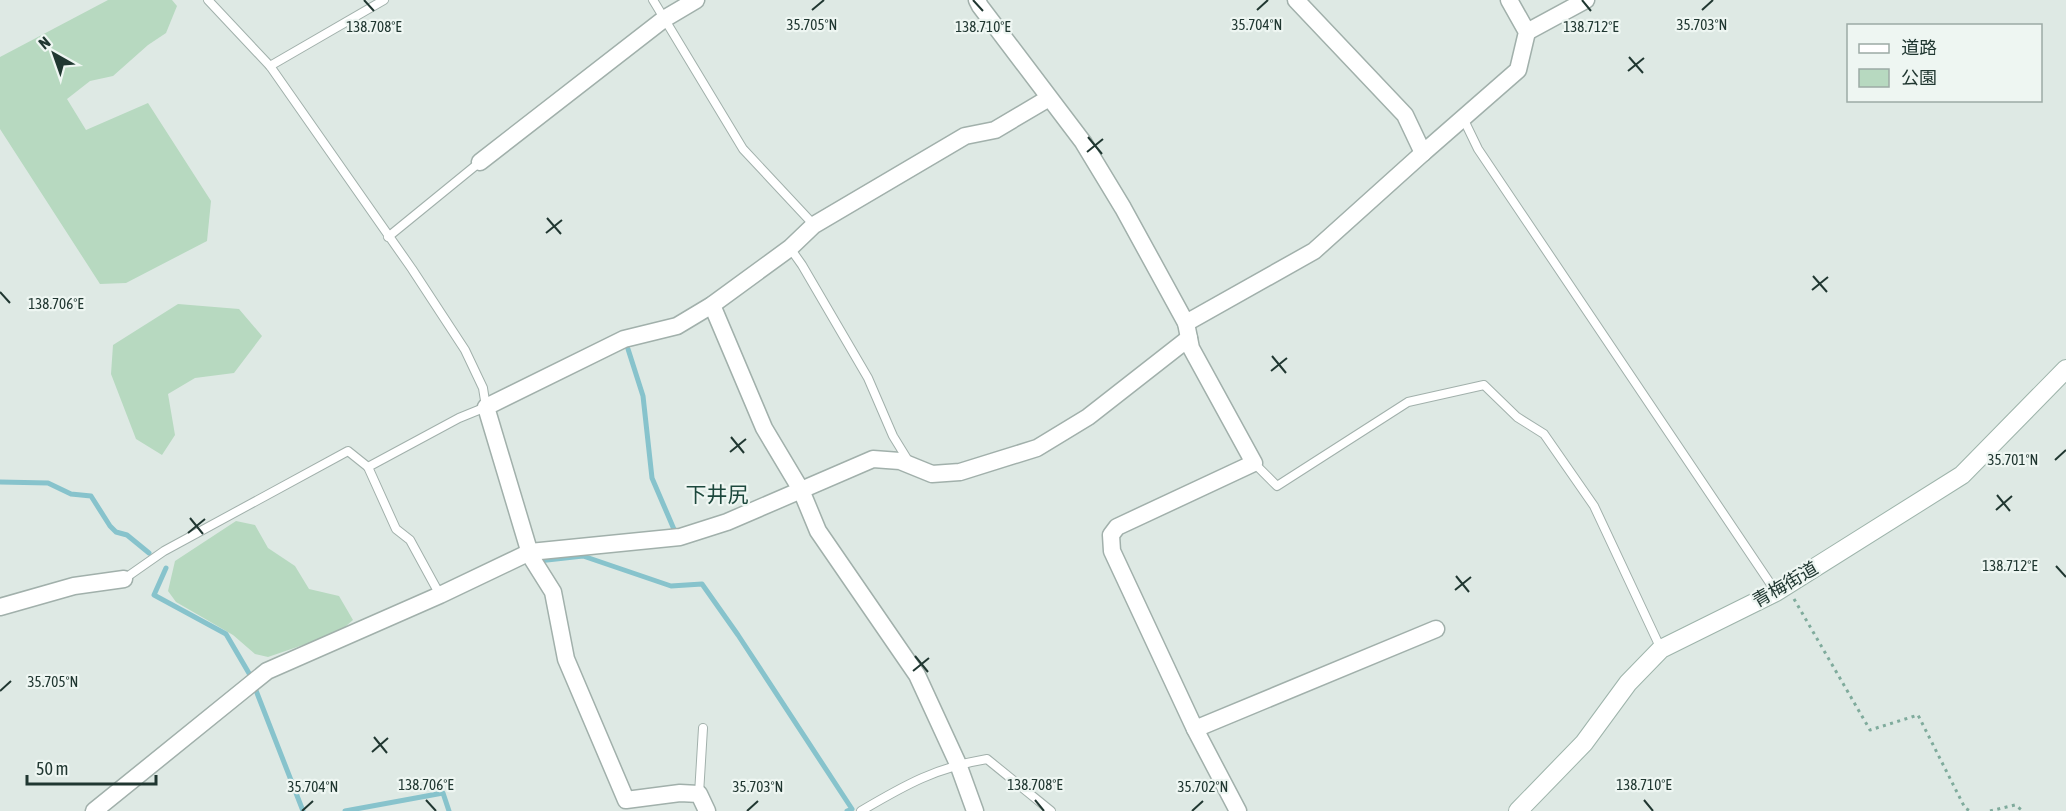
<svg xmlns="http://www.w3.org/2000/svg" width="2066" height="811" font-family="'Asap Condensed','Noto Sans JP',sans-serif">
  <rect width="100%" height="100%" fill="#dee9e4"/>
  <g fill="#b7d9c0">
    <polygon points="108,0 172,0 177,6 166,33 148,45 113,76 90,81 67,99 86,130 148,103 211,201 207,241 126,283 100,284 0,129 0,57"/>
    <polygon points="178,304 239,309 262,336 234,373 195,378 168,394 175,435 162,455 136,439 111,374 113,345"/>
    <polygon points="236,521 255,525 268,548 295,566 309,589 339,596 353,620 338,633 268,657 255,654 233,635 176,602 168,591 175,561"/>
  </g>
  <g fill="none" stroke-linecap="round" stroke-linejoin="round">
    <g stroke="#87c3cc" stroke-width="5">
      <polyline points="628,349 643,396 652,478 676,534"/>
      <polyline points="0,482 48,483 71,494 91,496 110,526 116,532 127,535 149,553"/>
      <polyline points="538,561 583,556 671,586 702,584 738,635 852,809 847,811"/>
      <polyline points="166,568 154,595 226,634 250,675 303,811"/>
      <polyline points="345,811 443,793 449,811"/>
    </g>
    <defs>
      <g id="service">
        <polyline points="208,0 270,66 412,269 465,350 483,388 486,407 459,418 368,467 396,529 410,540 440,595"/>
        <polyline points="653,0 743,149 814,225"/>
        <polyline points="270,66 384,0"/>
        <polyline points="1463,118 1478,149 1776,592"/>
        <polyline points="388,237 480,162"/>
        <polyline points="790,248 802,265 868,378 893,436 909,462"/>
        <polyline points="1254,463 1277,486 1408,402 1484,385 1517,417 1544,434 1594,506 1661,649"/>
        <polyline points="124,579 164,551 348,451 368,467"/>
        <polyline points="699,794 703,728"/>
        <path d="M861,811C905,785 937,767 987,759L1051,811"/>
      </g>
      <g id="minor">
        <polyline points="977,0 980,6 1083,142 1123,208 1186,323 1191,348 1254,463 1117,527 1111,535 1112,551 1195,729 1238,811"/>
        <polyline points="1296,0 1405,115 1423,153 1518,70 1527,32 1509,0"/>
        <polyline points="1527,32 1586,0"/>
        <polyline points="480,162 664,19 696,0"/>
        <polyline points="712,305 764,428 801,490 818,531 917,675 958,764 975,811"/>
        <polyline points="1186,323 1314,251 1423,153"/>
        <polyline points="0,607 74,586 124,579"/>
        <polyline points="1195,729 1436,629"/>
        <polyline points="94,811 267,671 440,595 530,552 680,537 727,522 873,459 900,461 932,474 960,472 1037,448 1088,417 1189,338"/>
        <polyline points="707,811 699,794 680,793 626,800 566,659 553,592 531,557 486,407 624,339 677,326 712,305 790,248 814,225 965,136 995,130 1049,98"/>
      </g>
      <polyline id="secondary" points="1518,811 1584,743 1628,683 1661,649 1776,592 1962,475 2066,369"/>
    </defs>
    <use href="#service" stroke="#a1b0ab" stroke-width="10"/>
    <use href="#minor" stroke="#a1b0ab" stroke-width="19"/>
    <use href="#secondary" stroke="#9eb4ab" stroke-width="20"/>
    <g stroke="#7fab9c" stroke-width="3" stroke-dasharray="3 4.5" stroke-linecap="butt">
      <polyline points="1794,599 1870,730 1918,715 1965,808 1970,811"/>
      <polyline points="1990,811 2015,805 2023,811"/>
    </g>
    <use href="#service" stroke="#fff" stroke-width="8"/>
    <use href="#minor" stroke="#fff" stroke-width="16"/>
    <use href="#secondary" stroke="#fff" stroke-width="18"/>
  </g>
  <path fill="none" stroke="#203731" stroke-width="2" d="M364,0L374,11M973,0L983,11M1582,0L1591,11M812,10L824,0M1257,10L1268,0M1702,10L1713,0M1629,57L1643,73M1628,71L1644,58M1088,137L1102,154M1087,152L1103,139M547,218L561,234M546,233L562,220M1813,276L1827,292M1812,290L1828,277M0,292L10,303M1272,356L1286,373M1271,371L1287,358M731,437L744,453M730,452L746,439M2055,460L2066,450M1997,495L2010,511M1996,510L2012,496M190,518L203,534M188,533L205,519M2056,566L2066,577M1456,576L1469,592M1455,590L1471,577M915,656L928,672M913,671L929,658M0,691L11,681M374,737L387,753M372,752L388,738M426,800L436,811M1035,800L1044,811M1644,800L1653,811M302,811L313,801M747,811L758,801M1192,811L1203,801"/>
  <g text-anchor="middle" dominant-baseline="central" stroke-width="4.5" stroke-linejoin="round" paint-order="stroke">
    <g font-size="18" fill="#203731" stroke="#eef6f2">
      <text transform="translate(1785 584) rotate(-30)">青梅街道</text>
    </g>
    <g font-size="21" fill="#1d483d" stroke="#eef6f2">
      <text x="717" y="494">下井尻</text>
    </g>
  </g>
  <g font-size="15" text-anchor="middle" fill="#203731" stroke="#eef6f2" stroke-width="4.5" stroke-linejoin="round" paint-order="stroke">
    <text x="812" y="30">35.705°N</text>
    <text x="1257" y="30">35.704°N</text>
    <text x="1702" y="30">35.703°N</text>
    <text x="374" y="32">138.708°E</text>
    <text x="983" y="32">138.710°E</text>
    <text x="1591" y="32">138.712°E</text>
    <text x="56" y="309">138.706°E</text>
    <text x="2013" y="465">35.701°N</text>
    <text x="2010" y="571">138.712°E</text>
    <text x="53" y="687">35.705°N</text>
    <text x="426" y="790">138.706°E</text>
    <text x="1035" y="790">138.708°E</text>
    <text x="1644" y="790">138.710°E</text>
    <text x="313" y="792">35.704°N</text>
    <text x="758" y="792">35.703°N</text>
    <text x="1203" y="792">35.702°N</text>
  </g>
  <rect x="1847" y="24" width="195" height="78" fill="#eef6f2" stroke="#9caaa5" stroke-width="1.5"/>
  <rect x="1859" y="44" width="30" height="9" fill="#ffffff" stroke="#9caaa5" stroke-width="1.5"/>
  <text x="1901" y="54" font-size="18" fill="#203731">道路</text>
  <rect x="1859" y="69" width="30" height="18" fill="#b7d9c0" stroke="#9caaa5" stroke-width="1.5"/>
  <text x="1901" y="84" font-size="18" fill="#203731">公園</text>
  <g transform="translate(54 54) rotate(320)" stroke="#eef6f2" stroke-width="4.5" paint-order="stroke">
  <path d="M0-4.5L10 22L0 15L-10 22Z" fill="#203731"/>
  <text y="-9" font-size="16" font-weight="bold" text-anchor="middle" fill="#203731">N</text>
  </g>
  <path d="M27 775v9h129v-9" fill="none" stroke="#203731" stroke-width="3"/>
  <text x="36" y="775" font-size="18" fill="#203731" stroke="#eef6f2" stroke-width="4.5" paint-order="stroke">50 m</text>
</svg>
